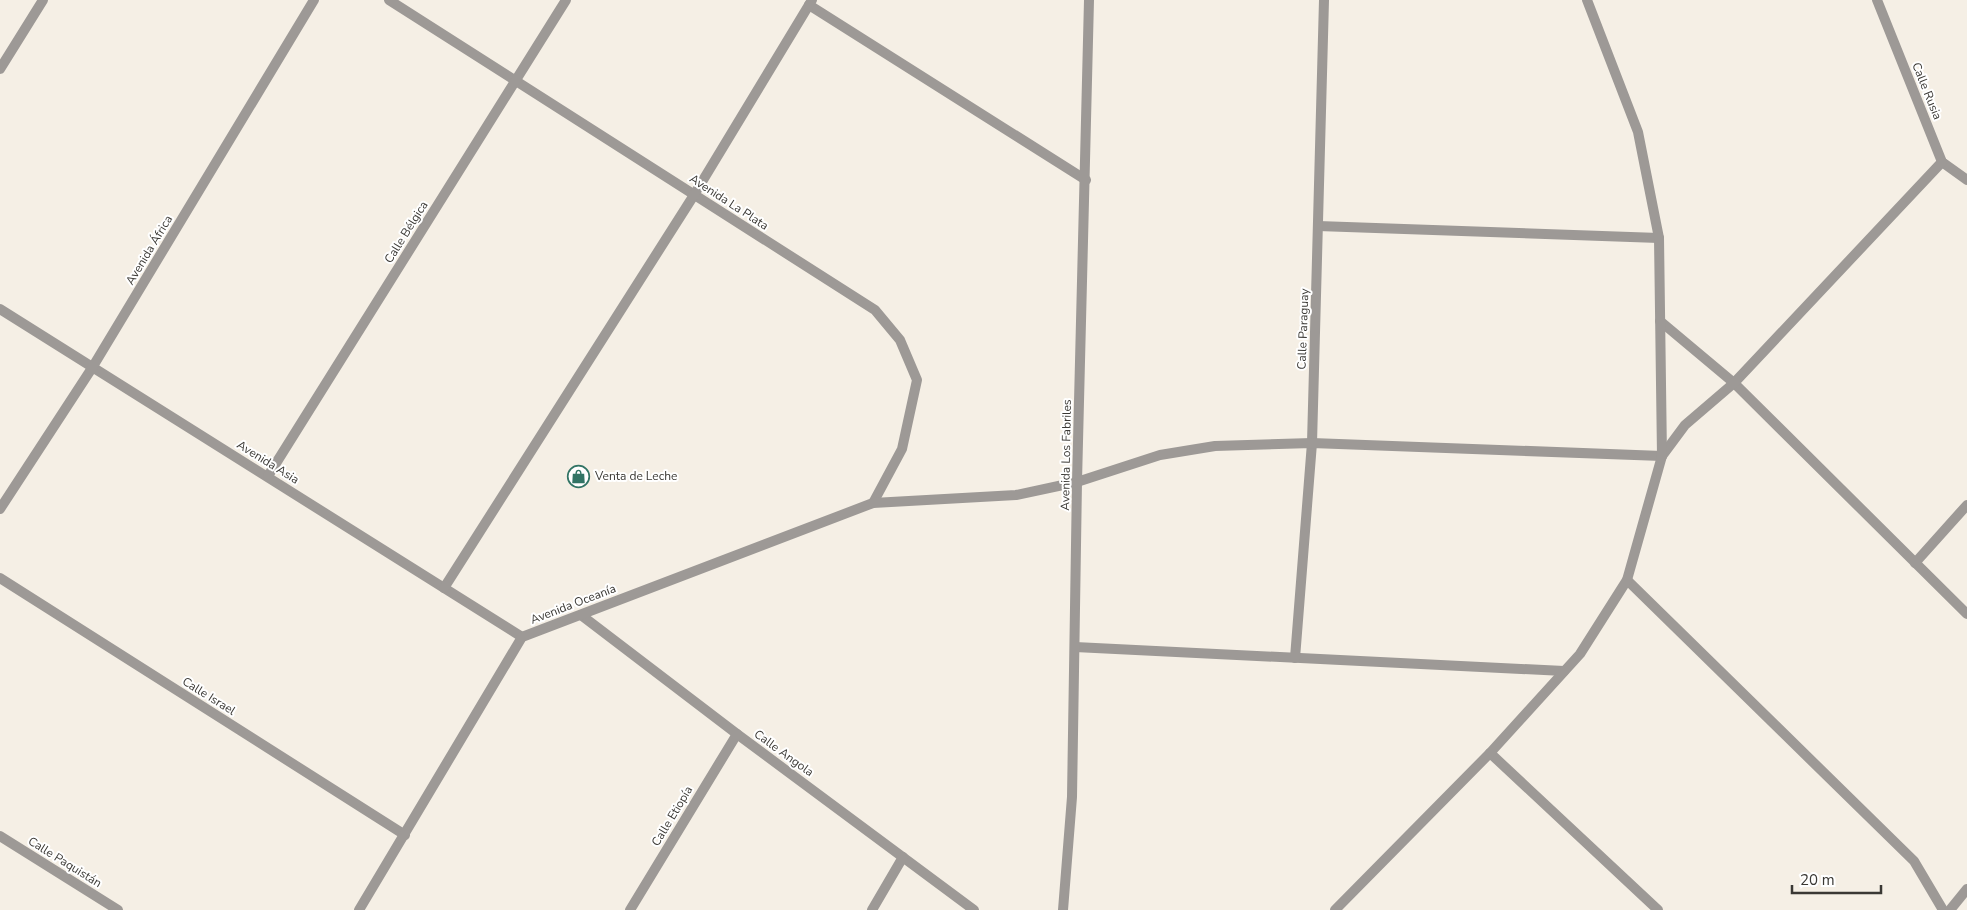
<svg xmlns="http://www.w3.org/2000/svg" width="1967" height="910" font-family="'Nunito Sans',sans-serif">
  <rect width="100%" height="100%" fill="#f5efe5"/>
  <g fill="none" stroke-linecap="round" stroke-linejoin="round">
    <g stroke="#9d9996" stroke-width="10">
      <polyline points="389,0 875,310 900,340 917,380 902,449 873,503"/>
      <polyline points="1877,0 1942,162 1967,180"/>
      <polyline points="809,5 1086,180"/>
      <polyline points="0,69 43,0"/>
      <polyline points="1318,226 1659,238"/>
      <polyline points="0,309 522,637"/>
      <polyline points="1660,321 1734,383 1967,614"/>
      <polyline points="1662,456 1685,425 1734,383 1942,162"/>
      <polyline points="268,476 566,0"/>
      <polyline points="0,509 92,368 314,0"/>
      <polyline points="1915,563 1967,505"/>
      <polyline points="0,578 405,835"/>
      <polyline points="1627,580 1914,861 1943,910"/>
      <polyline points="444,588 694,195 812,0"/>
      <polyline points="581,615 737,734 974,910"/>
      <polyline points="1075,647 1564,671"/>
      <polyline points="1295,658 1312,443 1324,0"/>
      <polyline points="1490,753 1658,910"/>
      <polyline points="0,836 118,910"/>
      <polyline points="359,910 522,637 873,503 1016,495 1077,482 1160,455 1215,446 1312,443 1662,456"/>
      <polyline points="630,910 737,734"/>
      <polyline points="872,910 903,857"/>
      <polyline points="1063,910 1072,797 1077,482 1089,0"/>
      <polyline points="1335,910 1490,753 1580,654 1627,580 1662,456 1659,238 1638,132 1587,0"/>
    </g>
    <polyline stroke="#9d9996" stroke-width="10" points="1950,910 1967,889"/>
  </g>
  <defs>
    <symbol id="shop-ring" viewBox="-11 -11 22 22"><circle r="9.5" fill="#fff" stroke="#327465" stroke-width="1.5"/><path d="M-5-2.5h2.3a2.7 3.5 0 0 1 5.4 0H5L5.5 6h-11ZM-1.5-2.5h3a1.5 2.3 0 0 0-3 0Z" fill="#327465"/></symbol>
  </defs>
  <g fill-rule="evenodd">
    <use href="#shop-ring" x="566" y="464" width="25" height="25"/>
  </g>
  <g text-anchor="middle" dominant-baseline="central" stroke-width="4" stroke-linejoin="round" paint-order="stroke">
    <g font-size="12" fill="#3a3834" stroke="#fff">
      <text transform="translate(1927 91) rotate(68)">Calle Rusia</text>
      <text transform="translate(729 202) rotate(33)">Avenida La Plata</text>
      <text transform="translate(406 232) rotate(-58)">Calle Bélgica</text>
      <text transform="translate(149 250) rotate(-59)">Avenida África</text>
      <text transform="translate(1303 329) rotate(-88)">Calle Paraguay</text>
      <text transform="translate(1066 455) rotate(-89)">Avenida Los Fabriles</text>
      <text transform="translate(268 462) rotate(32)">Avenida Asia</text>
      <text transform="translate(573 604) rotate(-21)">Avenida Oceanía</text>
      <text transform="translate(209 696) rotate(32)">Calle Israel</text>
      <text transform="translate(784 753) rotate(36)">Calle Angola</text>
      <text transform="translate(672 816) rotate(-59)">Calle Etiopía</text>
      <text transform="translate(65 862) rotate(32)">Calle Paquistán</text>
    </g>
    <g font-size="12" fill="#3a3834" stroke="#fff" text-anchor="start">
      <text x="595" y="476">Venta de Leche</text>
    </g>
  </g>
  <path d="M1792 885v8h89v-8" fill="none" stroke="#3a3834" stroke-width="2.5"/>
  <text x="1800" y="885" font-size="15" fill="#3a3834" stroke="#ffffff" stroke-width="4" paint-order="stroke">20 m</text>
</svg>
